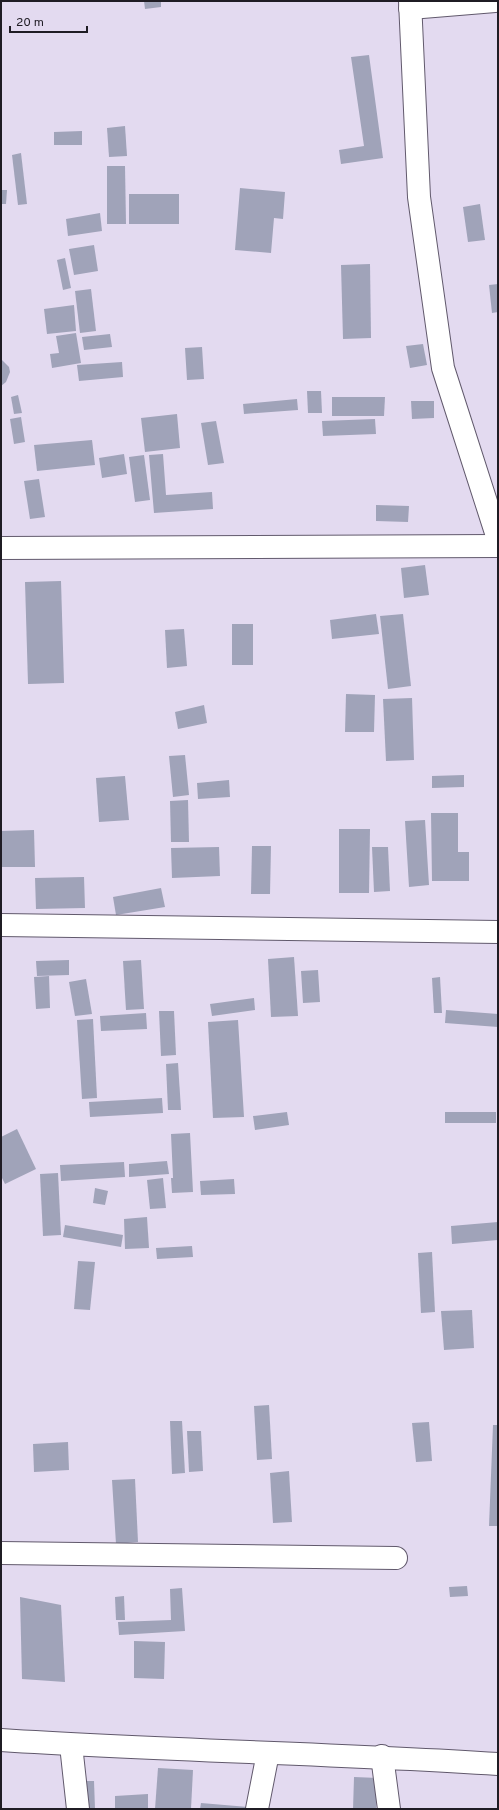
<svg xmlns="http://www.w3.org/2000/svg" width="499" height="1810" font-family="Overpass,sans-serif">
  <rect width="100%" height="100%" fill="#e3daf0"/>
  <g fill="#a0a3b9">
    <polygon points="144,1 161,1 161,7 145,9"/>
    <polygon points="369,55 383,158 341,164 339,150 364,146 351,57"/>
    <polygon points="125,126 127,156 109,157 107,128"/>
    <polygon points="82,131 82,145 54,145 54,132"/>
    <polygon points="21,153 27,204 18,205 12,155"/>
    <polygon points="107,166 125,166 126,224 107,224"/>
    <polygon points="240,188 285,192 283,219 274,218 271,253 235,250"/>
    <polygon points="1,190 7,190 6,204 1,204"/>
    <rect x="129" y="194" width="50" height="30"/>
    <polygon points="480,204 485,240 468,242 463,207"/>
    <polygon points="100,213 102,231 68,236 66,219"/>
    <polygon points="94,245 98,271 74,275 69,249"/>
    <polygon points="65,258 71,288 63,290 57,260"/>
    <polygon points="370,264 371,338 343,339 341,265"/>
    <polygon points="498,284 498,312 492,313 489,285"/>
    <polygon points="91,289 96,331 80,333 75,291"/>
    <polygon points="74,305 76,331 47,334 44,309"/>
    <polygon points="76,333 81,363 52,368 50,354 59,353 56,336"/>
    <polygon points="110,334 112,347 84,350 82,337"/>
    <polygon points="423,344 427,365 410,368 406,346"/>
    <polygon points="202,347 204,379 187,380 185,348"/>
    <polygon points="1,359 9,367 10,372 6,382 1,386"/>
    <polygon points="122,362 123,377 79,381 77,365"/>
    <polygon points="307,391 321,391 322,413 308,413"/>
    <polygon points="18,395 22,413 14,414 11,397"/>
    <polygon points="332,397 385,397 384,416 332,416"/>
    <polygon points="297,399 298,410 244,414 243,404"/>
    <polygon points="411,401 434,401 434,418 412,419"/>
    <polygon points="177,414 180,448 145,452 141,418"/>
    <polygon points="21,417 25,442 14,444 10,419"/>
    <polygon points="375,419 376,434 323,436 322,421"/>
    <polygon points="216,421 224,463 208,465 201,423"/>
    <polygon points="92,440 95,465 37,471 34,445"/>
    <polygon points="124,454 127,474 102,478 99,458"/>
    <polygon points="163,454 166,495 212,492 213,509 154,513 149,455"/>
    <polygon points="144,455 150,500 135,502 129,457"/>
    <polygon points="39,479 45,517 30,519 24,481"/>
    <polygon points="376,505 409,506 408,522 376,521"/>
    <polygon points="425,565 429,595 404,598 401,568"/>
    <polygon points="61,581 64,683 28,684 25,582"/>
    <polygon points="376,614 379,634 332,639 330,620"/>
    <polygon points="403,614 411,686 388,689 380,616"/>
    <rect x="232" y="624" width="21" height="41"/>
    <polygon points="184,629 187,666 167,668 165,630"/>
    <polygon points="346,694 375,695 374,732 345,732"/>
    <polygon points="412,698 414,760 386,761 383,699"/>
    <polygon points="204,705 207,723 178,729 175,712"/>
    <polygon points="185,755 189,795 173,797 169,756"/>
    <polygon points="464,775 464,787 432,788 432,776"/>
    <polygon points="125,776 129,820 99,822 96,778"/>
    <polygon points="229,780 230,797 198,799 197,783"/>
    <polygon points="188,800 189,842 171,842 170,801"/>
    <polygon points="431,813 458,813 458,852 469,852 469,881 432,881"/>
    <polygon points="425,820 429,885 409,887 405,821"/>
    <polygon points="339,829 370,829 369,893 339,893"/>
    <polygon points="34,830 35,867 1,867 1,831"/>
    <polygon points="252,846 271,846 270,894 251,894"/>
    <polygon points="219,847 220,876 172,878 171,848"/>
    <polygon points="372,847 388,847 390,891 374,892"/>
    <polygon points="84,877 85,908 36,909 35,878"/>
    <polygon points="161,888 165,907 116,915 113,897"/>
    <polygon points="294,957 298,1016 271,1017 268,959"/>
    <polygon points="69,960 69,975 37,976 36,961"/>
    <polygon points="141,960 144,1009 126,1010 123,961"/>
    <polygon points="318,970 320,1002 303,1003 301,971"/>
    <polygon points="49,976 50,1008 36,1009 34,977"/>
    <polygon points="440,977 442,1013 434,1013 432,978"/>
    <polygon points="86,979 92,1014 75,1016 69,982"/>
    <polygon points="254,998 255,1010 212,1016 210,1004"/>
    <polygon points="446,1010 498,1014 498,1027 445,1023"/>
    <polygon points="159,1011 174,1011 176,1055 161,1056"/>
    <polygon points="146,1013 147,1029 101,1031 100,1016"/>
    <polygon points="93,1019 97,1098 82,1099 77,1020"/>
    <polygon points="238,1020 244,1117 213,1118 208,1022"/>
    <polygon points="178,1063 181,1110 168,1110 166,1064"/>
    <polygon points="162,1098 163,1113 90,1117 89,1102"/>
    <polygon points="287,1112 289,1125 255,1130 253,1116"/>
    <rect x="445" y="1112" width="51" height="11"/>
    <polygon points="17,1129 36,1169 5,1184 1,1176 1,1137"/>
    <polygon points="190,1133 193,1192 172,1193 171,1178 173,1178 171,1134"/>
    <polygon points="167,1161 169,1174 129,1177 129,1164"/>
    <polygon points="124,1162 125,1177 61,1181 60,1165"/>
    <polygon points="58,1173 61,1235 43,1236 40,1174"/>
    <polygon points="163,1178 166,1208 150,1209 147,1180"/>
    <polygon points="234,1179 235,1194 201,1195 200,1181"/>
    <polygon points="95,1188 108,1191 105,1205 93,1203"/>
    <polygon points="147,1217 149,1248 125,1249 124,1219"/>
    <polygon points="498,1222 498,1240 452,1244 451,1226"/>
    <polygon points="65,1225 123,1235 121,1247 63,1237"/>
    <polygon points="192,1246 193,1257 157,1259 156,1248"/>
    <polygon points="432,1252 435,1312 421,1313 418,1253"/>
    <polygon points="78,1261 95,1262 90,1310 74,1309"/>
    <polygon points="472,1310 474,1348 444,1350 441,1311"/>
    <polygon points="269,1405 272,1459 257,1460 254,1406"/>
    <polygon points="170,1421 182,1421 185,1473 172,1474"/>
    <polygon points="429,1422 432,1461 416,1462 412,1423"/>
    <polygon points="493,1425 498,1425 498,1526 489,1526"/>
    <polygon points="187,1431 201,1431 203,1471 189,1472"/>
    <polygon points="68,1442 69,1470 34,1472 33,1444"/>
    <polygon points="289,1471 292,1522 273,1523 270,1473"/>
    <polygon points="135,1479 138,1542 116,1544 112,1480"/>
    <polygon points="467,1586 468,1596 450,1597 449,1587"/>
    <polygon points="182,1588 185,1631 119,1635 118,1622 171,1620 170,1589"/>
    <polygon points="124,1596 125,1620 116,1620 115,1597"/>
    <polygon points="20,1597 61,1605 65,1682 22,1679"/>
    <polygon points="134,1641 165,1642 164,1679 134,1678"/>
    <polygon points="158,1768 193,1770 191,1809 155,1809"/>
    <polygon points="354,1777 378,1778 376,1809 353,1809"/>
    <polygon points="80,1781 94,1781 95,1809 81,1809"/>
    <polygon points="148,1794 148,1809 115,1809 115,1796"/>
    <polygon points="201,1803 248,1807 248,1809 200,1809"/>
  </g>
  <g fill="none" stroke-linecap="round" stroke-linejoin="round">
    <defs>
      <g id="minor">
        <polyline points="410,1 419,197 443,368 498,539"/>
        <polyline points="410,8 495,1"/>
        <polyline points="1,548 498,546"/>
        <polyline points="1,925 498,932"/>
        <polyline points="1,1553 396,1558"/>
        <path d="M1,1740C167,1751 332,1753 498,1764"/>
        <polyline points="71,1745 78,1809"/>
        <polyline points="382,1756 389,1809"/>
        <polyline points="257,1809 268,1753"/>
      </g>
    </defs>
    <use href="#minor" stroke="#61596c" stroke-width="24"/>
    <use href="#minor" stroke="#fff" stroke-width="22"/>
  </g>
  <rect width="499" height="1810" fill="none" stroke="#1f1c24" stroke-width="4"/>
  <path d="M10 26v6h77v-6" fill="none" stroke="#1f1c24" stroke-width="2"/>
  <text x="16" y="26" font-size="12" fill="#1f1c24" stroke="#e3daf0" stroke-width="3" paint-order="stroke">20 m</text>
</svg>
